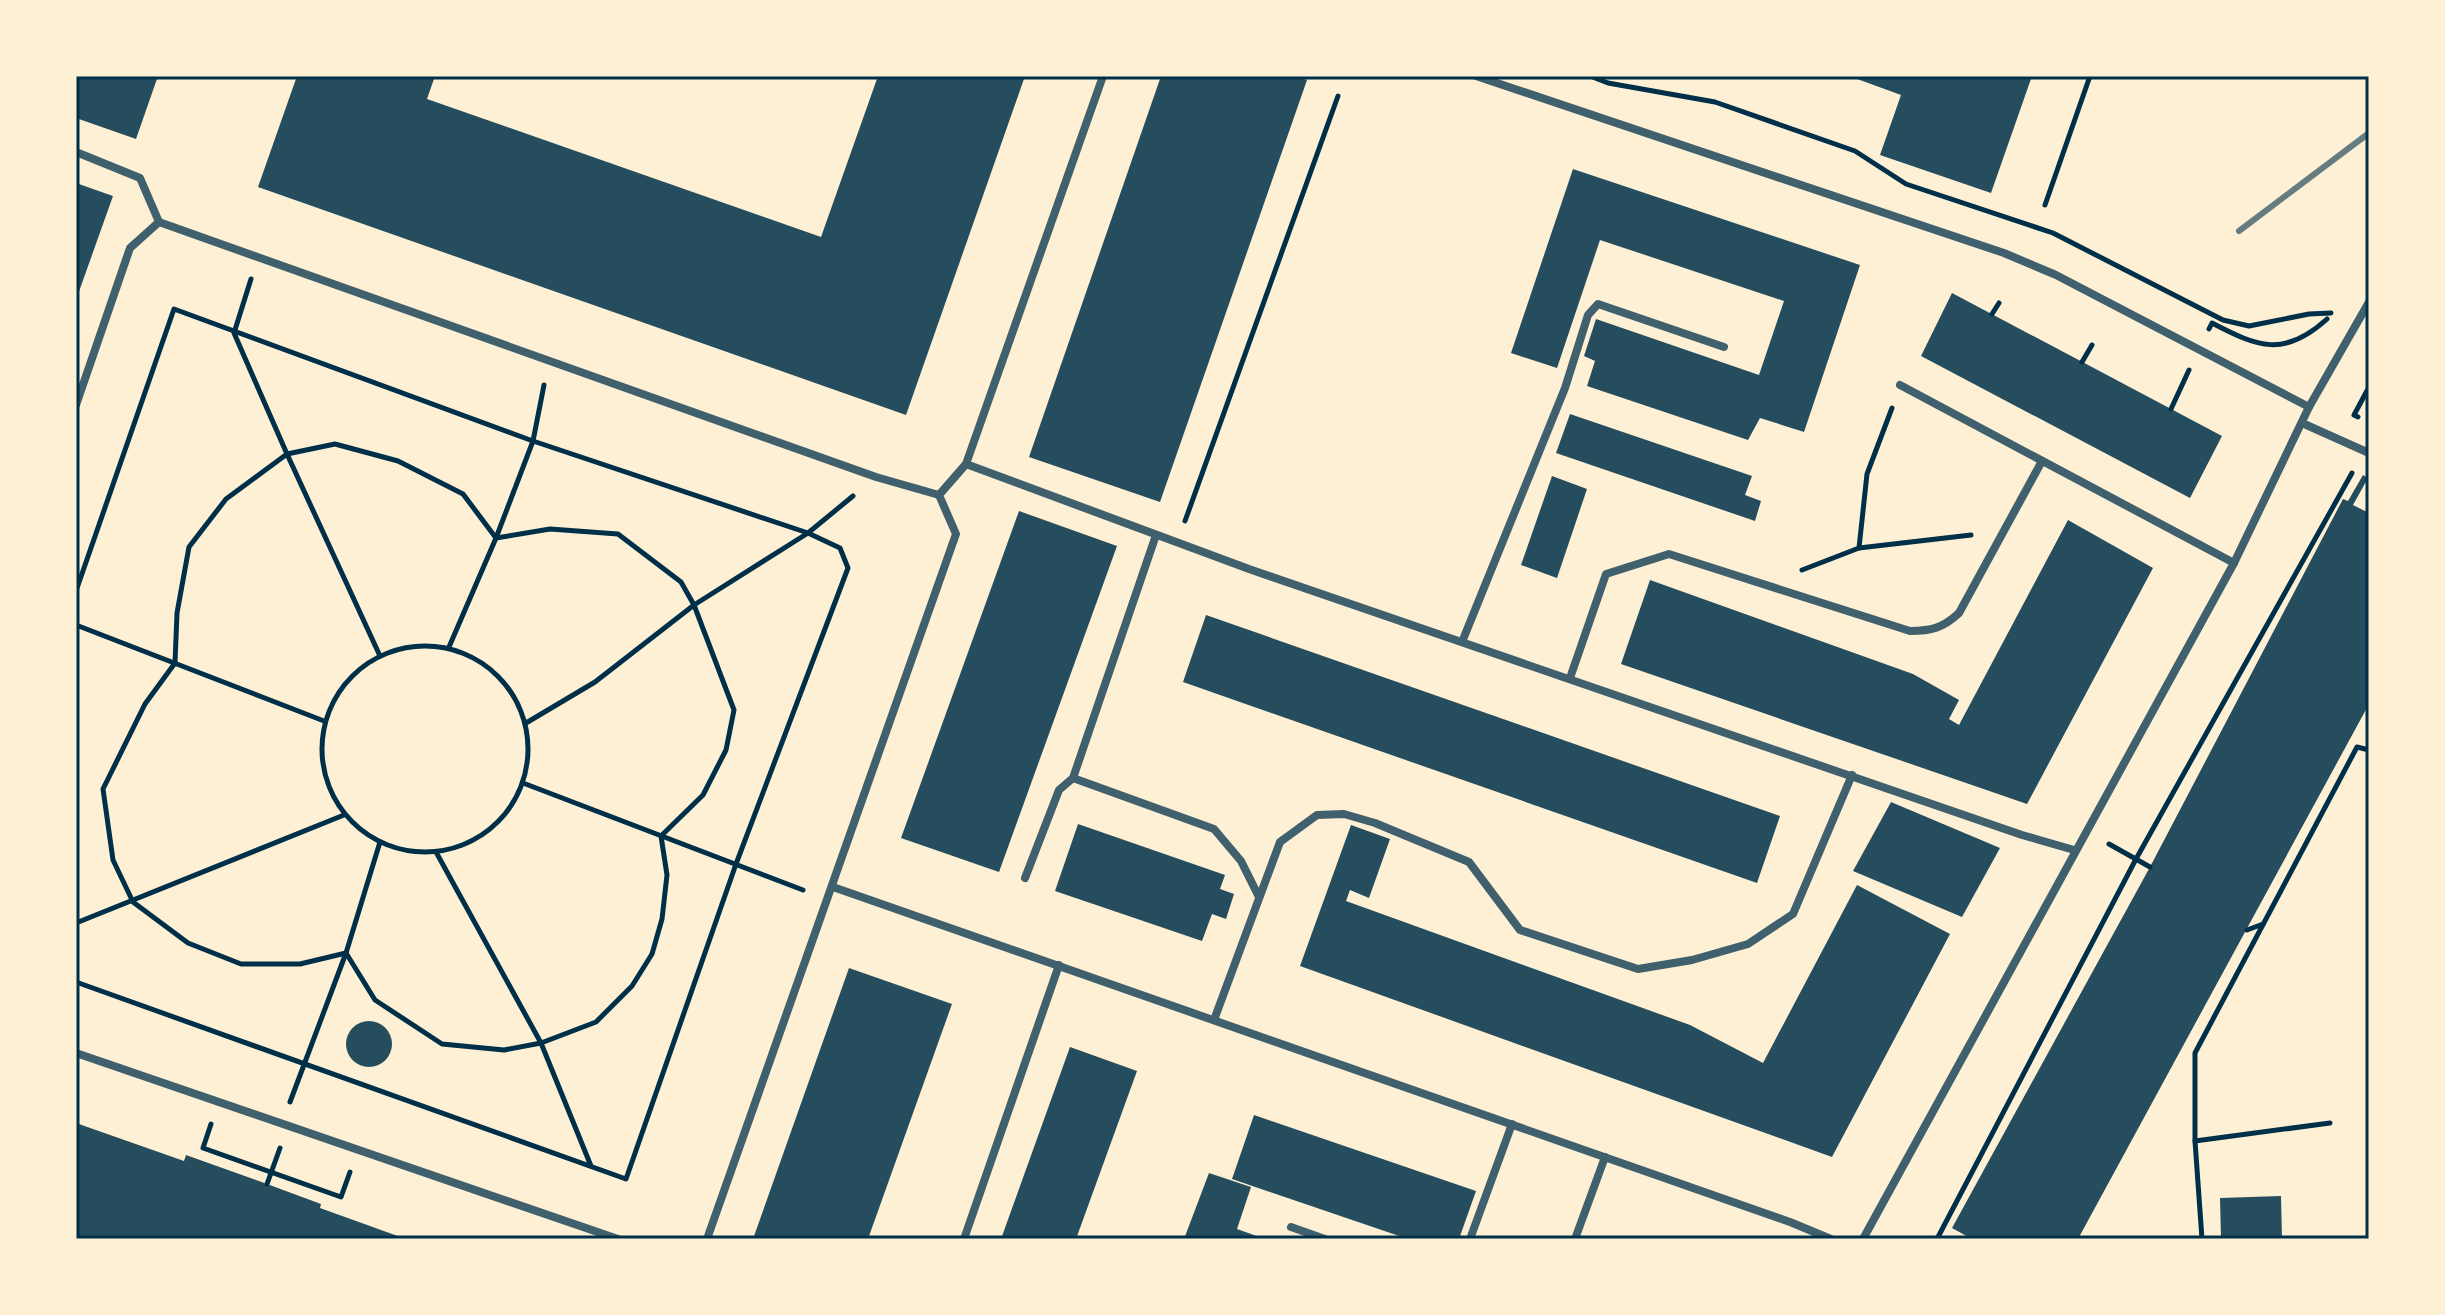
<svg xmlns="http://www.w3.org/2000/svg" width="2445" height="1315" font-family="'Crimson Pro',serif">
  <rect width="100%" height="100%" fill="#fdf0d5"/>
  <g fill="#264d5e">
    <polygon points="76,76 158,76 136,139 76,118"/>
    <polygon points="297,76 435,76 427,99 821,237 878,76 1025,76 906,415 258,187"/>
    <polygon points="1161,76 1296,76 1307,80 1160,502 1029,457"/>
    <polygon points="1849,76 2032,76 1991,193 1880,155 1901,95"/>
    <polygon points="1573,169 1860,265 1804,432 1760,418 1748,440 1587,386 1595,361 1584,356 1596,319 1759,375 1784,301 1600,240 1557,368 1511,353"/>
    <polygon points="76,183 113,196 76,300"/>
    <polygon points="1952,293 2222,436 2190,498 1921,356"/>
    <polygon points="1570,414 1752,476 1745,495 1761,501 1755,521 1556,453"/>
    <polygon points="2363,475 2368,478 2353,505 2369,513 2369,704 2078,1239 1972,1239 1952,1228 2150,867 2343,499 2348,501"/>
    <polygon points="1552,476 1587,489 1557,578 1521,565"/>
    <polygon points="1019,511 1117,546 999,872 901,838"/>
    <polygon points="2068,520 2153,568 2027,804 1621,664 1650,580 1913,674 1959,700 1949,719 1959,725"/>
    <polygon points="1206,615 1780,816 1757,883 1183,682"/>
    <polygon points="1891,802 2000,848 1962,917 1853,871"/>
    <polygon points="1078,824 1225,875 1220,889 1234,894 1226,919 1212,914 1202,941 1055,891"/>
    <polygon points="1351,825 1390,839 1369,898 1350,890 1346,901 1690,1025 1763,1063 1857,885 1950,934 1832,1157 1300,966"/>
    <polygon points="849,968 952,1004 868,1239 753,1239"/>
    <circle cx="369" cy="1044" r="23"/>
    <polygon points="1070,1047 1137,1071 1076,1239 1001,1239"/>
    <polygon points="1254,1115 1476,1191 1459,1239 1408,1239 1232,1179"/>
    <polygon points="76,1123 184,1161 186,1155 267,1184 321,1204 320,1208 406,1239 76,1239"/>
    <polygon points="1209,1173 1251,1187 1237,1229 1265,1239 1184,1239"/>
    <polygon points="2281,1196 2282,1239 2221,1239 2220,1198"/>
  </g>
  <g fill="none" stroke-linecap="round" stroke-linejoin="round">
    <g stroke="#003049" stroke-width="5">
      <polyline points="1590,76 1608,83 1715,102 1855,151 1906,184 2053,233 2223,320 2249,326 2309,314 2331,313"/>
      <polyline points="2045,205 2090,76"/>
      <polyline points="251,279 234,333 287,454 380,656"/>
      <polyline points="1992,314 1999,303"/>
      <path d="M2209,329L2212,323C2258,347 2284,358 2327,319"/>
      <polyline points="2082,362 2092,345"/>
      <polyline points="2171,409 2189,370"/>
      <polyline points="2358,417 2354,415 2369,387"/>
      <polygon points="335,444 398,461 463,494 496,538 550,529 618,534 681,582 694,605 734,710 726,750 703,795 661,836 667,875 662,919 652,954 632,986 596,1022 541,1043 504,1050 442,1044 375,1000 346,953 300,964 241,964 188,943 133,902 113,860 103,789 145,704 175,663 177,613 189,547 226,499 287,454"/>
      <polyline points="1185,521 1338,96"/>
      <polyline points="1859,548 1867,474 1892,408"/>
      <polyline points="1802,570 1859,548 1971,535"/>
      <polyline points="76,591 174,309 533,441 808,533 840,548 848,568 736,864 626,1179 76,982"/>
      <polyline points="76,625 324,721"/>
      <circle cx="425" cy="749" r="103"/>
      <polyline points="449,647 496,538 533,441 544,385"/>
      <polyline points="526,723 595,682 694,605 808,533 853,496"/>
      <polyline points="523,783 803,890"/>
      <polyline points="2109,844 2150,867"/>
      <polyline points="436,852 541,1043 591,1166"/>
      <polyline points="76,923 344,815"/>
      <polyline points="2247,930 2263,924"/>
      <polyline points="290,1102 346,953 380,842"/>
      <polyline points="211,1124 203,1148 341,1197 350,1172"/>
      <polyline points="2195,1141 2330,1123"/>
      <polyline points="267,1184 280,1148"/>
      <polyline points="1937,1239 2136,859 2352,473"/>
      <polyline points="2202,1239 2195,1141 2195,1053 2357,747 2369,750"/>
    </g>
    <g stroke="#3f606c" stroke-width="8">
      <polyline points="1476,76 2004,253 2056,275 2309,407"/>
      <polyline points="76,152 140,178 159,222 876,477 939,495"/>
      <polyline points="1900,385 2234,563"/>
      <polyline points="76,405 130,248 159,222"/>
      <polyline points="2302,423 2369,453"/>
      <polyline points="966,464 1249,569 2022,835 2074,850"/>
      <polyline points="1156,535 1073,778 1214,829 1241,861 1259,897"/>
      <polyline points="1462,642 1565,388 1588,315 1598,304 1724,347"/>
      <path d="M1570,678L1606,574L1669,554L1910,631C1931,631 1943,628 1959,613L2042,461"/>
      <polyline points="1025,878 1059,790 1073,778"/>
      <polyline points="833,887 1790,1222 1831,1239"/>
      <polyline points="1214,1020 1280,842 1317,815 1344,814 1375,823 1469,862 1520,930 1638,969 1692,960 1748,944 1793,914 1852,775"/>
      <polyline points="76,1053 618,1239"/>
      <polyline points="1291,1227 1325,1239"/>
      <polyline points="707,1239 956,534 939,495 966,464 1103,76"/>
      <polyline points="964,1239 1059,965"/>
      <polyline points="1470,1239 1512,1124"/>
      <polyline points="1575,1239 1605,1157"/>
      <polyline points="1863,1239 2234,563 2309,407 2369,302"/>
    </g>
    <polyline stroke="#657d81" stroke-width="6" points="2239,231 2369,133"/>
  </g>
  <rect width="2445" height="1315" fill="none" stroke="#fdf0d5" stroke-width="156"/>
  <rect x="78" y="78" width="2289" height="1159" fill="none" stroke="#003049" stroke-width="3"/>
</svg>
